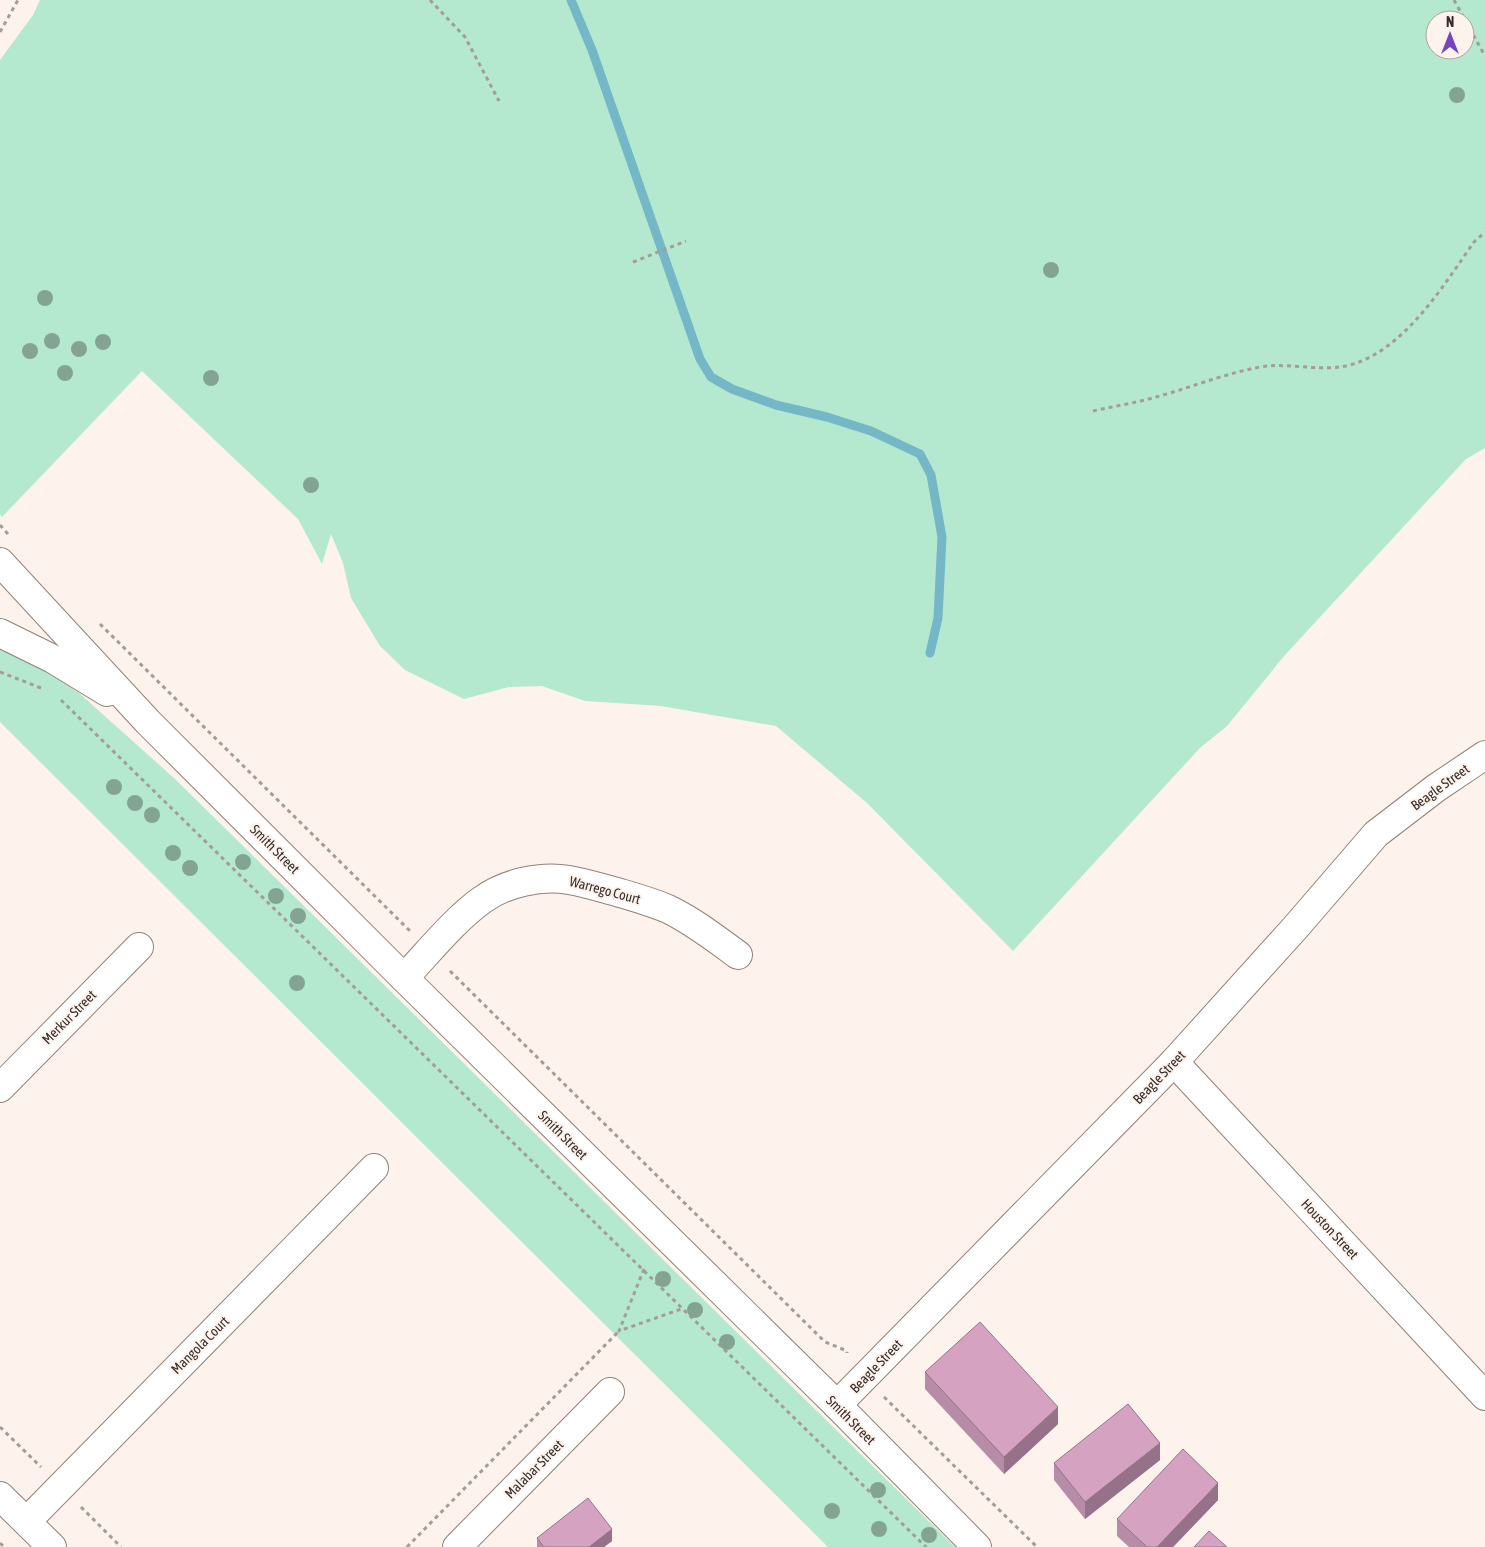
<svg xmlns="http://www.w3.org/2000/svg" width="1485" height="1547" font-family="'Asap Condensed',sans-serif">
  <rect width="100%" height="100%" fill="#fef2ec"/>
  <g fill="#b4e9d0" fill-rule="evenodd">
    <path d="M40,0H1485V448L1466,459L1285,655L1227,726L1200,748L1013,951L867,803L776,726L661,706L585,701L542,686L509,687L464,699L405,670L380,646L351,598L343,563L331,534L322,564L298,519L142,371L2,517L0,514V60L33,15ZM1435,20H1465V50H1435Z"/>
    <polygon points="0,640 79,693 174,778 955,1547 828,1547 0,722"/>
  </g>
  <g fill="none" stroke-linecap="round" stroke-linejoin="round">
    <polyline stroke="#74b7c6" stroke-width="9" points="571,0 592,50 700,359 711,377 732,389 776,405 827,417 871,431 920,454 931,475 942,537 938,618 930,653"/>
    <defs>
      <g id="minor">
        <polyline points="0,562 148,722 404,978 837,1405 977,1547"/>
        <polyline points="0,633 53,659 107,692"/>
        <path d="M404,978C427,954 455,919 482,900C505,883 541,875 569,880C586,883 602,888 617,892C634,897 652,902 668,909C693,921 716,939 738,955"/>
        <polyline points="1174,1062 1485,1396"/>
        <polyline points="0,1088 139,947"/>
        <polyline points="837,1405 1174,1062 1295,928 1376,834 1436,788 1485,755"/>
        <polyline points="0,1496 52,1547"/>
        <polyline points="27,1521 374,1168"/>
        <polyline points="457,1547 610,1392"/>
      </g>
    </defs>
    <use href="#minor" stroke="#938178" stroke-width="30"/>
    <g stroke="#a59b97" stroke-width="3" stroke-dasharray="4 4" stroke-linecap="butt">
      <polyline points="430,0 465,37 499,101"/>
      <polyline points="1454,0 1485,56"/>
      <polyline points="0,32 18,0"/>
      <polyline points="633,262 686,241"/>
      <path d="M1093,411C1114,406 1136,403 1156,397C1189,388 1221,375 1255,368C1284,361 1316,372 1346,366C1403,353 1443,286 1474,242L1485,232"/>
      <polyline points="0,525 8,534"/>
      <polyline points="100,624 410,931"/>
      <polyline points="0,672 41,688"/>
      <polyline points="61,700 926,1547"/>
      <polyline points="450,971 825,1342 847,1351 847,1353"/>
      <polyline points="644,1269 619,1331 684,1308"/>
      <polyline points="884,1397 1037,1547"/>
      <polyline points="0,1427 41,1467"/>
      <polyline points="81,1507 121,1547"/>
      <polyline points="0,1543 4,1547"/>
      <polyline points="407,1547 619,1331"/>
    </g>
    <use href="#minor" stroke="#fff" stroke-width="28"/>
  </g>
  <g fill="#84a493">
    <circle cx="1457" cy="95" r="8"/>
    <circle cx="1051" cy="270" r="8"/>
    <circle cx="45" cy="298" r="8"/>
    <circle cx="52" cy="341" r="8"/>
    <circle cx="103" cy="342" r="8"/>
    <circle cx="79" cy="349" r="8"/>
    <circle cx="30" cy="351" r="8"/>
    <circle cx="65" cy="373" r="8"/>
    <circle cx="211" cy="378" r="8"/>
    <circle cx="311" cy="485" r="8"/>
    <circle cx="114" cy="787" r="8"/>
    <circle cx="135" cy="803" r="8"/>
    <circle cx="152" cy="815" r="8"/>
    <circle cx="173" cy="853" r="8"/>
    <circle cx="243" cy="862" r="8"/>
    <circle cx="190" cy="868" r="8"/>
    <circle cx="276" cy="896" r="8"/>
    <circle cx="298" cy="916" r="8"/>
    <circle cx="297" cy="983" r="8"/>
    <circle cx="663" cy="1279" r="8"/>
    <circle cx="695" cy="1310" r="8"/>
    <circle cx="727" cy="1342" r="8"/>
    <circle cx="878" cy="1490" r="8"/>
    <circle cx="832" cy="1511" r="8"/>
    <circle cx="879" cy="1529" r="8"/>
    <circle cx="929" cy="1535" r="8"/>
  </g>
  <g fill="#b78ca6">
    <polygon points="925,1372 1058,1424 1004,1474 925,1389"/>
    <polygon points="1160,1460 1085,1519 1054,1480 1054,1463"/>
    <polygon points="1218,1500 1173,1547 1129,1547 1117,1536 1117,1519"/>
    <polygon points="537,1538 612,1541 604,1547 537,1547"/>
  </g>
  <g fill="#957287">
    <polygon points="1058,1407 1058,1424 1004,1474 1004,1457"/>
    <polygon points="1160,1443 1160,1460 1085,1519 1085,1502"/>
    <polygon points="1218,1483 1218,1500 1173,1547 1157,1547"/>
    <polygon points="612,1529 612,1541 604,1547 589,1547"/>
  </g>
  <g fill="#d5a3c1" stroke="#957287">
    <polygon points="980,1322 1058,1407 1004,1457 925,1372"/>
    <polygon points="1128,1404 1160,1443 1085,1502 1054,1463"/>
    <polygon points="1183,1449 1218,1483 1157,1547 1147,1547 1117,1519"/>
    <polygon points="588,1498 612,1529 589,1547 544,1547 537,1538"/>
    <polygon points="1209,1531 1227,1547 1194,1547"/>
  </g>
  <g text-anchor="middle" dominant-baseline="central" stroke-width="4" stroke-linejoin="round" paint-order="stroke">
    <g font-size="14" fill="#342c29" stroke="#fef2ec">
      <text transform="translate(1440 787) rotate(-36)">Beagle Street</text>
      <text transform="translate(275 849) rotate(45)">Smith Street</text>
      <text transform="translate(605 890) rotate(15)">Warrego Court</text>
      <text transform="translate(69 1017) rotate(-45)">Merkur Street</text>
      <text transform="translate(1159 1077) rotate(-46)">Beagle Street</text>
      <text transform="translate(563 1135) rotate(45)">Smith Street</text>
      <text transform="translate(1330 1229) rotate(47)">Houston Street</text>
      <text transform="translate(200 1345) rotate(-45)">Mangola Court</text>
      <text transform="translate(876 1366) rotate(-46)">Beagle Street</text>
      <text transform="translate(851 1420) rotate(45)">Smith Street</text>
      <text transform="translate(534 1469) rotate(-45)">Malabar Street</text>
    </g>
  </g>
  <g transform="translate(1450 35)"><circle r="24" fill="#fef2ec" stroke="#ada39e"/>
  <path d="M0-4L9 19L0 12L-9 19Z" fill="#7644bc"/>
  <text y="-8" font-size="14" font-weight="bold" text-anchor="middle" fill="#342c29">N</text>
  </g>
</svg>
